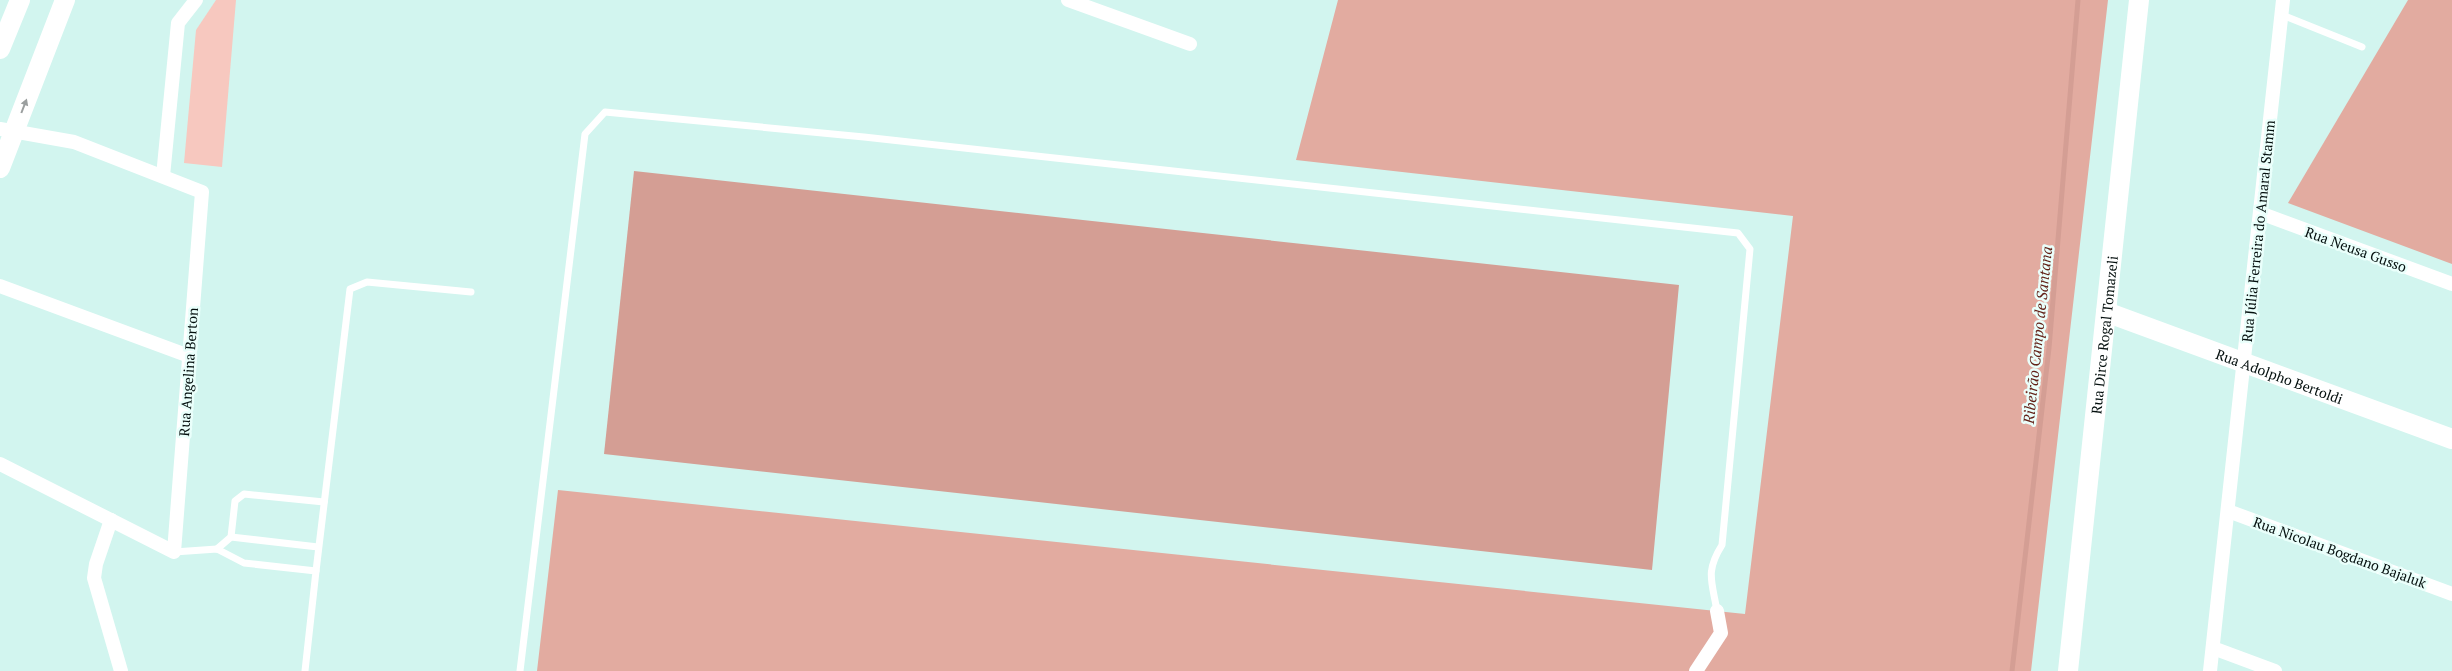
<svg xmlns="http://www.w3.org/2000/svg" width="2452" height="671" font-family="'PT Serif',serif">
  <rect width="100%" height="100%" fill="#d2f5ef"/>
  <polygon fill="#f7c8bf" points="216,0 236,0 222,167 184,163 196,30"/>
  <g fill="#e2aba0">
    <polygon points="1338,0 2108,0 2031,671 537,671 558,490 1745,614 1793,216 1296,160"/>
    <polygon points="2408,0 2452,0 2452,264 2288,203"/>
  </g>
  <polygon fill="#d49e94" points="634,171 1679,285 1652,570 604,454"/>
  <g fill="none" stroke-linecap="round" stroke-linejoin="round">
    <polyline stroke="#d49e94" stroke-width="5" points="2012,671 2049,348 2078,0"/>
    <g stroke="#fff" stroke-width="7">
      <polyline points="2282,15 2362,47"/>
      <polyline points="231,537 318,547"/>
      <polyline points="217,549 231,537 235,501 244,494 324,502"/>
      <polyline points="174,552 217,549 244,563 316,571 305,671"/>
      <polyline points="316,571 350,289 367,282 471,292"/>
      <path d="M520,671L585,134L605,112L864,137L1738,233L1750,249L1722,545C1705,572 1712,581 1717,611"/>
    </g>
    <g stroke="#fff" stroke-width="14">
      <polyline points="1068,0 1190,44"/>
      <polyline points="0,129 74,142 202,192 174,552 0,464"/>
      <polyline points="163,176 178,23 196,0"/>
      <polyline points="2260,213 2452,284"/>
      <polyline points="0,286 189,356"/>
      <polyline points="2228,511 2452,594"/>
      <polyline points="111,520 96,564 94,578 121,671"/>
      <polyline points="2213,648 2275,671"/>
      <polyline points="1696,671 1721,633 1717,611"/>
      <polyline points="2210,671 2283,0"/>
    </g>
    <g stroke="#fff" stroke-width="20">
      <polyline points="0,49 20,0"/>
      <polyline points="0,168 65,0"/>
      <path id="s1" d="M2106,312L2452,439"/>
      <path id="s2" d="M2068,671L2139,0"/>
    </g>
  </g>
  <defs><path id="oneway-solid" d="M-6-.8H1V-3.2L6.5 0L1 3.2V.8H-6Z" transform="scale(1.25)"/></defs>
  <use fill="#9b9f9f" href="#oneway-solid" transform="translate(24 106) rotate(-69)"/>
  <g text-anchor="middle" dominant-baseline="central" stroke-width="5" stroke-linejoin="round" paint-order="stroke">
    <g font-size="14" fill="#040f0e" stroke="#eafffb">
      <text transform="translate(2258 231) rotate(-84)">Rua Júlia Ferreira do Amaral Stamm</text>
      <text transform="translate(2356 249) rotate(20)">Rua Neusa Gusso</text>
      <text stroke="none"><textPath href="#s2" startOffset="338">Rua Dirce Rogal Tomazeli</textPath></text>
      <text transform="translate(188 372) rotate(-86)">Rua Angelina Berton</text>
      <text stroke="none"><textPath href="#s1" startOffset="185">Rua Adolpho Bertoldi</textPath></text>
      <text transform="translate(2340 552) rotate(20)">Rua Nicolau Bogdano Bajaluk</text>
    </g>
    <g font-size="15" font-style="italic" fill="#622117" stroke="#eafffb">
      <text transform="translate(2037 335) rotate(-84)">Ribeirão Campo de Santana</text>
    </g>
  </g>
</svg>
